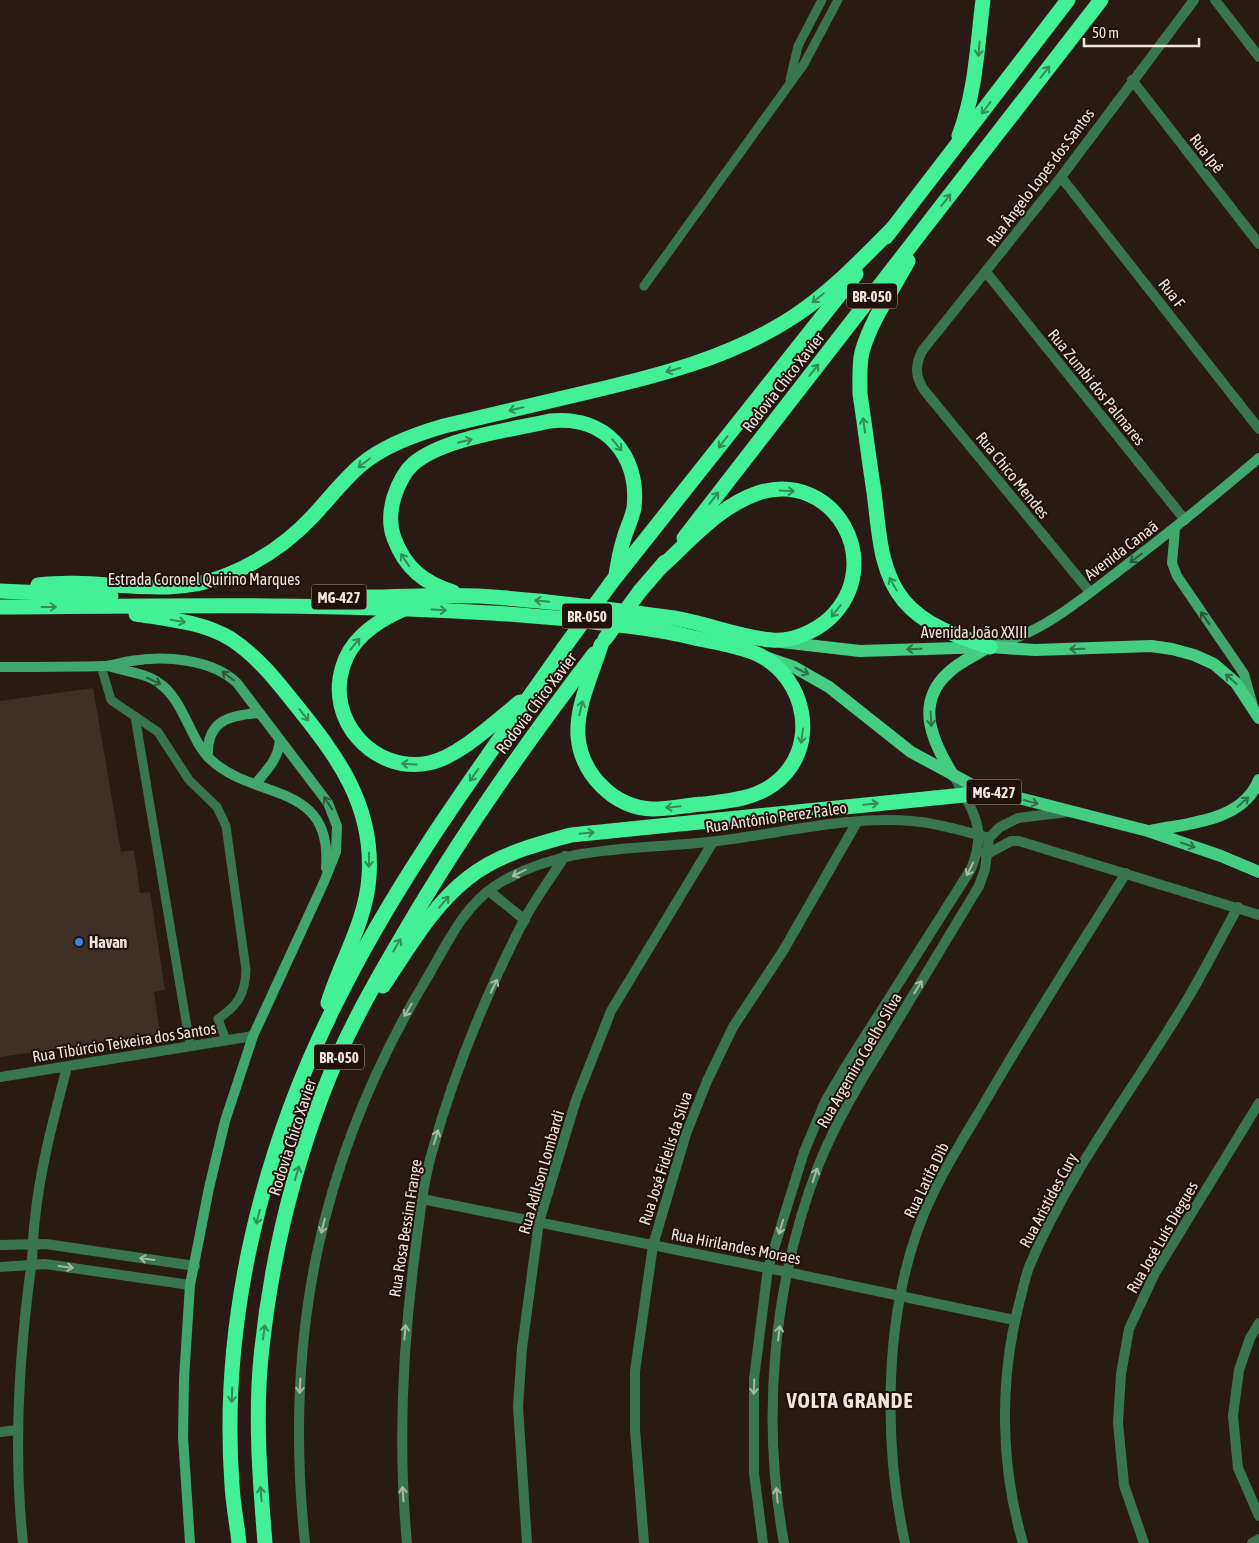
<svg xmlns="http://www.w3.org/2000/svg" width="1259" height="1543" font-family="'Asap Condensed',sans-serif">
  <rect width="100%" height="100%" fill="#291b13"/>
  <polygon fill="#3f3027" points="93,688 121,852 134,850 140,893 150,892 165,990 154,992 160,1034 0,1057 0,701"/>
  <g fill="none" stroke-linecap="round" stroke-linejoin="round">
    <g stroke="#3a7551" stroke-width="9">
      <polyline points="790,80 798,46 822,0"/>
      <polyline points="644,286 804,64 838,0"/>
      <path d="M101,666L111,700L158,732L189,780L217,807L226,826L246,970C245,995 238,1005 218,1019L226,1040"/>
      <polyline points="135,716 190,1045"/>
    </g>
    <g stroke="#3a7551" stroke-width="10">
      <polyline points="1215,0 1259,57"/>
      <polyline points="1132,80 1259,244"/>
      <polyline points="1061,177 1259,429"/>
      <polyline points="986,272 1185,520"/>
      <path d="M1090,592L924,390C915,376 915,366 922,351L1061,177L1194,0"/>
      <polyline points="984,853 987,854 1011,841 1019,841 1259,915"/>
      <polyline points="489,891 525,920"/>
      <polyline points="0,1077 253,1036"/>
      <polyline points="422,1199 787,1272 1014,1320"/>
      <polyline points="0,1245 46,1244 195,1266"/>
      <polyline points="0,1267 45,1264 190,1285"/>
      <polyline points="1259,1323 1250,1338 1239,1370 1233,1416 1238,1468 1259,1516"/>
      <polyline points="0,1432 18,1430"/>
      <path d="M23,1543C13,1449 19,1353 32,1260C33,1246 33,1233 35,1219C40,1168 54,1117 67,1067"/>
      <path d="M305,1543C283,1337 320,1156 427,978C446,946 463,907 495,886C564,841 647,851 725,840C786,832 850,816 912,821C937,823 965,831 989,838"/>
      <path d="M407,1543C398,1448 402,1355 414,1260C419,1224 422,1187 432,1152C454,1072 486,994 524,920C536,898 551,878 565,856"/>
      <polyline points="527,1543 518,1407 522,1348 539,1222 576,1100 611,1011 713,842"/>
      <polyline points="644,1543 635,1430 635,1371 653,1245 686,1134 707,1081 733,1027 783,951 857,822"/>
      <path d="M763,1543L754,1473V1379L768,1268L804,1152L825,1102L843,1071L971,869C988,827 973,813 954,776"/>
      <path d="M784,1543C761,1419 773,1282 819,1164C837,1119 863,1077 889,1035C919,985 949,936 979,886L985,869L989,838L1000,827L1018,818L1067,812"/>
      <path d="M905,1543C884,1447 884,1326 917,1232C933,1186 960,1144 985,1102C1030,1024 1078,949 1126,873"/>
      <path d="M1023,1543C1000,1465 999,1379 1020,1300C1023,1289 1025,1278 1029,1267C1068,1173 1133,1090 1185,1003C1204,972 1220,939 1238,907"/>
      <polyline points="1144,1543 1124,1485 1118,1423 1121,1374 1129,1329 1155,1273 1259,1103"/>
      <polyline points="1252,1543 1259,1539"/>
    </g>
    <g stroke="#42a76d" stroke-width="10">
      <polyline points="1175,529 1172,563 1177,576 1244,674 1253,706"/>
      <path d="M995,645C1042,632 1078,602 1116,573C1165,536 1212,498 1259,458"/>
      <path d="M108,666C124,671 146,673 159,683C184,700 189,738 210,759C253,801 333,780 326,868"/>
      <path d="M0,667C35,667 70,667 104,666C113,666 122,662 131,661C164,655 212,659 237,683L328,803L337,826L336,852L324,882L253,1036L225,1121L209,1188L190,1285L184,1379L183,1437L190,1543"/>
      <path d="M208,757C206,721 229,715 259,713"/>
      <path d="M255,784C267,770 278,760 280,740"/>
    </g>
    <g stroke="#45cd82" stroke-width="12">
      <polyline points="781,642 860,651 990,647 1035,650 1151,646 1172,649 1194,655 1214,664 1236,683 1259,718"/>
      <polyline points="768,658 794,667 829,687 911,752 976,787 1148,831 1221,856 1259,872"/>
      <path d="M953,775C933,743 914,704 948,673C959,662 974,656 987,648"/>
      <path d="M1150,831C1188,823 1242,822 1259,780"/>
    </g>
    <g stroke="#44f095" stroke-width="15">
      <path d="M959,136C976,91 977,47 983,0"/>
      <polyline points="886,237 1068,0"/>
      <path d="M908,261C892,291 871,320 862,352C859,365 860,380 860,394C865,427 869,460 874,492C879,529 879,571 904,601C926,627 958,636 990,647"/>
      <polyline points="684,538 1101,0"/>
      <polyline points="611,583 856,274"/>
      <path d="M38,585C99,577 163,599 222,577C256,564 288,543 313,516C329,499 343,480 362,464C385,445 416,434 444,426C490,415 537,404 584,393C657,376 730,358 793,317C830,293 861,260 892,229"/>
      <polyline points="0,591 111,596"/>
      <polyline points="640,591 665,562"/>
      <path d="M453,592C424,583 405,568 394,538C389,525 390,511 394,497C398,485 404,472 413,464C443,438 511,430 550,421C605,415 640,455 634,508C632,518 627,528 624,538C620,550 618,562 616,575"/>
      <path d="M366,597C403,597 441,594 478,596C544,600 609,609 674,618C705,623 741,638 772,640C792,642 816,631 830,618C887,563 834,469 758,493C719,506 689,542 660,568"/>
      <path d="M0,607C157,606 315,603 472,612C518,614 564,618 610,624C637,627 664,630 690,637C712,642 738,645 757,654C807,677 821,749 774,784C754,799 728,801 703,804C687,805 669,809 653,809C614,808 581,774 578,736C576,706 592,674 601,645"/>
      <path d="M402,610C377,621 351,639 343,666C325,720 374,774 429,763C459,757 496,721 520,702"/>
      <path d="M136,614C168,619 203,622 231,639C257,656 276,680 295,704C337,756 374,805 369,877C366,921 341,961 328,1003"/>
      <path d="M383,986C408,949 432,906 468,878C498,854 535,845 571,835L964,795L1000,793"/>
      <path d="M239,1543C237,1524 233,1504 232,1485C220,1321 262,1151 335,1005C397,878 482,764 563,649"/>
      <path d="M265,1543C260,1482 255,1418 261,1357C270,1266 291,1176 324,1090C345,1035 374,984 404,933C461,835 525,744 594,654"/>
    </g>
    <g stroke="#44f095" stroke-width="15">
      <polyline points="605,639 640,591"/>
      <polyline points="563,649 611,583"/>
    </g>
  </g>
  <defs><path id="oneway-shaft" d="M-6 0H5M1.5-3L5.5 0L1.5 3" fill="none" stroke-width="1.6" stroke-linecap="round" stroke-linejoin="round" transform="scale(1.25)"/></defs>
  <g stroke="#348c56">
    <use href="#oneway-shaft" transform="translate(979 49) rotate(95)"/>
    <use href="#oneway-shaft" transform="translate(1045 72) rotate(-52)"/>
    <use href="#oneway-shaft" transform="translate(986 108) rotate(127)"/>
    <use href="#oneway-shaft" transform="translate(946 200) rotate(-52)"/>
    <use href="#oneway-shaft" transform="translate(818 298) rotate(141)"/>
    <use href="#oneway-shaft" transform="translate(673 370) rotate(164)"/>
    <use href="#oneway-shaft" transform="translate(814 370) rotate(-52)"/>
    <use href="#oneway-shaft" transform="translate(516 409) rotate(167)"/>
    <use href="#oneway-shaft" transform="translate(864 425) rotate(-98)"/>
    <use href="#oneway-shaft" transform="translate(465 441) rotate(-14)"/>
    <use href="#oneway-shaft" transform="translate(723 442) rotate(128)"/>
    <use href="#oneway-shaft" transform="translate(617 445) rotate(50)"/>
    <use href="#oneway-shaft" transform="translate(364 463) rotate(143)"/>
    <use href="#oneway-shaft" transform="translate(787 491) rotate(3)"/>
    <use href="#oneway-shaft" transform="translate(714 498) rotate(-52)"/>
    <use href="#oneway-shaft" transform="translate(405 560) rotate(-124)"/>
    <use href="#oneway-shaft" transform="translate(893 584) rotate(-119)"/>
    <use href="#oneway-shaft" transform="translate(542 601) rotate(-175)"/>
    <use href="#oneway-shaft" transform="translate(49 607)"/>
    <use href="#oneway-shaft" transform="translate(439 610) rotate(3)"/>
    <use href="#oneway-shaft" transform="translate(836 611) rotate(128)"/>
    <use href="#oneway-shaft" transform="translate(178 621) rotate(10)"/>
    <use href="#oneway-shaft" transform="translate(355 644) rotate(-51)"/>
    <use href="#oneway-shaft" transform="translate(581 708) rotate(-77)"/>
    <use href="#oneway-shaft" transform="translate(304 715) rotate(51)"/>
    <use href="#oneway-shaft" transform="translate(802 736) rotate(98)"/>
    <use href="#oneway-shaft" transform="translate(409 764) rotate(-177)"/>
    <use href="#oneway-shaft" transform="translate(474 775) rotate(125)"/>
    <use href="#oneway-shaft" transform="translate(871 804) rotate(-6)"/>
    <use href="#oneway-shaft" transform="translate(673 807) rotate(174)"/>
    <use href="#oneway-shaft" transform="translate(587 833) rotate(-6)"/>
    <use href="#oneway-shaft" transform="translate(369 860) rotate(90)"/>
    <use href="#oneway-shaft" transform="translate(444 902) rotate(-49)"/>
    <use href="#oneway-shaft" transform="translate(397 945) rotate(-60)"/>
    <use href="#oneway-shaft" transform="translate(297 1173) rotate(-74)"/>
    <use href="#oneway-shaft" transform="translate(258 1217) rotate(104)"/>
    <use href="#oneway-shaft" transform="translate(264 1332) rotate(-82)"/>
    <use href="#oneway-shaft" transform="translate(232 1395) rotate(92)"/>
    <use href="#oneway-shaft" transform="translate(261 1494) rotate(-95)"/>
  </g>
  <g stroke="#2f5537">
    <use href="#oneway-shaft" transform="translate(1136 558) rotate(143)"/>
    <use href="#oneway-shaft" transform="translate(1205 618) rotate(-125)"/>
    <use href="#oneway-shaft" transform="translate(228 676) rotate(-143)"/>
    <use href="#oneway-shaft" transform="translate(154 681) rotate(25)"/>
    <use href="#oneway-shaft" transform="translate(328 803) rotate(-123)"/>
  </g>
  <g stroke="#327046">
    <use href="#oneway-shaft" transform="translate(914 649) rotate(178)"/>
    <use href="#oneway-shaft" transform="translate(1077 649) rotate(178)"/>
    <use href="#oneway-shaft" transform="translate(802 671) rotate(26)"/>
    <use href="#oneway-shaft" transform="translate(1231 679) rotate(-138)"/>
    <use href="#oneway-shaft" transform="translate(931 719) rotate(87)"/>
    <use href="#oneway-shaft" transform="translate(1031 802) rotate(15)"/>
    <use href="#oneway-shaft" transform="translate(1243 802) rotate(-42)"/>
    <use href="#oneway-shaft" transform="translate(1188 845) rotate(19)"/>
  </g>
  <g stroke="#a7b8a6">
    <use href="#oneway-shaft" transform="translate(970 869) rotate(117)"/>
    <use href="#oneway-shaft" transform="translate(519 873) rotate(154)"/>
    <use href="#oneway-shaft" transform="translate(494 986) rotate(-65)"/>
    <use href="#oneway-shaft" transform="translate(918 987) rotate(-59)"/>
    <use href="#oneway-shaft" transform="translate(408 1010) rotate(120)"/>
    <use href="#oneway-shaft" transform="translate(436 1137) rotate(-73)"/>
    <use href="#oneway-shaft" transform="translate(815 1175) rotate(-72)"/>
    <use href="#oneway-shaft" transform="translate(323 1226) rotate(104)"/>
    <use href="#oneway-shaft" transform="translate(781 1227) rotate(107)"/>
    <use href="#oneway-shaft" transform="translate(147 1259) rotate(-172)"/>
    <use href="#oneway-shaft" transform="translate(66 1267) rotate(8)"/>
    <use href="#oneway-shaft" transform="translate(405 1332) rotate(-85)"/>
    <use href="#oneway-shaft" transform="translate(779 1333) rotate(-83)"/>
    <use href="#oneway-shaft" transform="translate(300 1386) rotate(93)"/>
    <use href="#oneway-shaft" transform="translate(754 1387) rotate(92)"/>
    <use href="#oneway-shaft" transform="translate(403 1494) rotate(-94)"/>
    <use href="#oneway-shaft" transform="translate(777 1495) rotate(-95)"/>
  </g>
  <circle fill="#3f7fe0" stroke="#20120a" stroke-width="2" cx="79" cy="942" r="5"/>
  <g text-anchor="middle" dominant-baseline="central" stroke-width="4" stroke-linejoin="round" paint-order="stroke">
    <g fill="#20120a" stroke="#b1a59f" stroke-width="1">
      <rect x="847" y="283.5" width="50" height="25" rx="4"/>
      <rect x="311.5" y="584.5" width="55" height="25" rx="4"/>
      <rect x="562" y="603.5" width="50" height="25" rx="4"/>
      <rect x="966.5" y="779.5" width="55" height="25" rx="4"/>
      <rect x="314" y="1044.5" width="50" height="25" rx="4"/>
    </g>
    <g font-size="15" font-weight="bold" fill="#efe4df">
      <text x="872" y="296">BR-050</text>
      <text x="339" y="597">MG-427</text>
      <text x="587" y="616">BR-050</text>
      <text x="994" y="792">MG-427</text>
      <text x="339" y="1057">BR-050</text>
    </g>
    <g font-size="16" fill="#efe4df" stroke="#20120a">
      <text transform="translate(1207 153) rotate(52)">Rua Ipê</text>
      <text transform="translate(1040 177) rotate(-53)">Rua Ângelo Lopes dos Santos</text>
      <text transform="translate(1172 293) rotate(52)">Rua F</text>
      <text transform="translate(783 382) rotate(-52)">Rodovia Chico Xavier</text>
      <text transform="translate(1097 387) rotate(51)">Rua Zumbi dos Palmares</text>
      <text transform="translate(1013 475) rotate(51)">Rua Chico Mendes</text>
      <text transform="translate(1121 550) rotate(-37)">Avenida Canaã</text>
      <text x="204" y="579">Estrada Coronel Quirino Marques</text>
      <text x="974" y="632">Avenida João XXIII</text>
      <text transform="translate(536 703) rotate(-53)">Rodovia Chico Xavier</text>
      <text transform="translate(776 817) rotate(-8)">Rua Antônio Perez Paleo</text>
      <text transform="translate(124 1042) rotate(-9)">Rua Tibúrcio Teixeira dos Santos</text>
      <text transform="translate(859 1060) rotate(-60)">Rua Argemiro Coelho Silva</text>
      <text transform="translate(292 1137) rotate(-72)">Rodovia Chico Xavier</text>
      <text transform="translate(665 1158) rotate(-72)">Rua José Fidelis da Silva</text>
      <text transform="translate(541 1172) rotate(-74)">Rua Adilson Lombardi</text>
      <text transform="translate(926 1180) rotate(-64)">Rua Latifa Dib</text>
      <text transform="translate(1048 1200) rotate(-62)">Rua Aristídes Cury</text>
      <text transform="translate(405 1228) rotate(-81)">Rua Rosa Bessim Frange</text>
      <text transform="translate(1162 1237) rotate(-60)">Rua José Luís Diegues</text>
      <text transform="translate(736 1246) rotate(11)">Rua Hirilandes Moraes</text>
    </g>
    <g font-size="16" font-weight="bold" fill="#efe4df" stroke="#20120a" text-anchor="start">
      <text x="89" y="942">Havan</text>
    </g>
    <g font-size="21" font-weight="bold" letter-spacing="1" fill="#efe4df" stroke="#20120a">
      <text x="850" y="1400">VOLTA GRANDE</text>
    </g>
  </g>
  <path d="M1084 38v8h115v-8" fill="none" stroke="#efe4df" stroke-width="2.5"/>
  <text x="1092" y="38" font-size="15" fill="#efe4df" stroke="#20120a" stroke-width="4" paint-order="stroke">50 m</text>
</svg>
